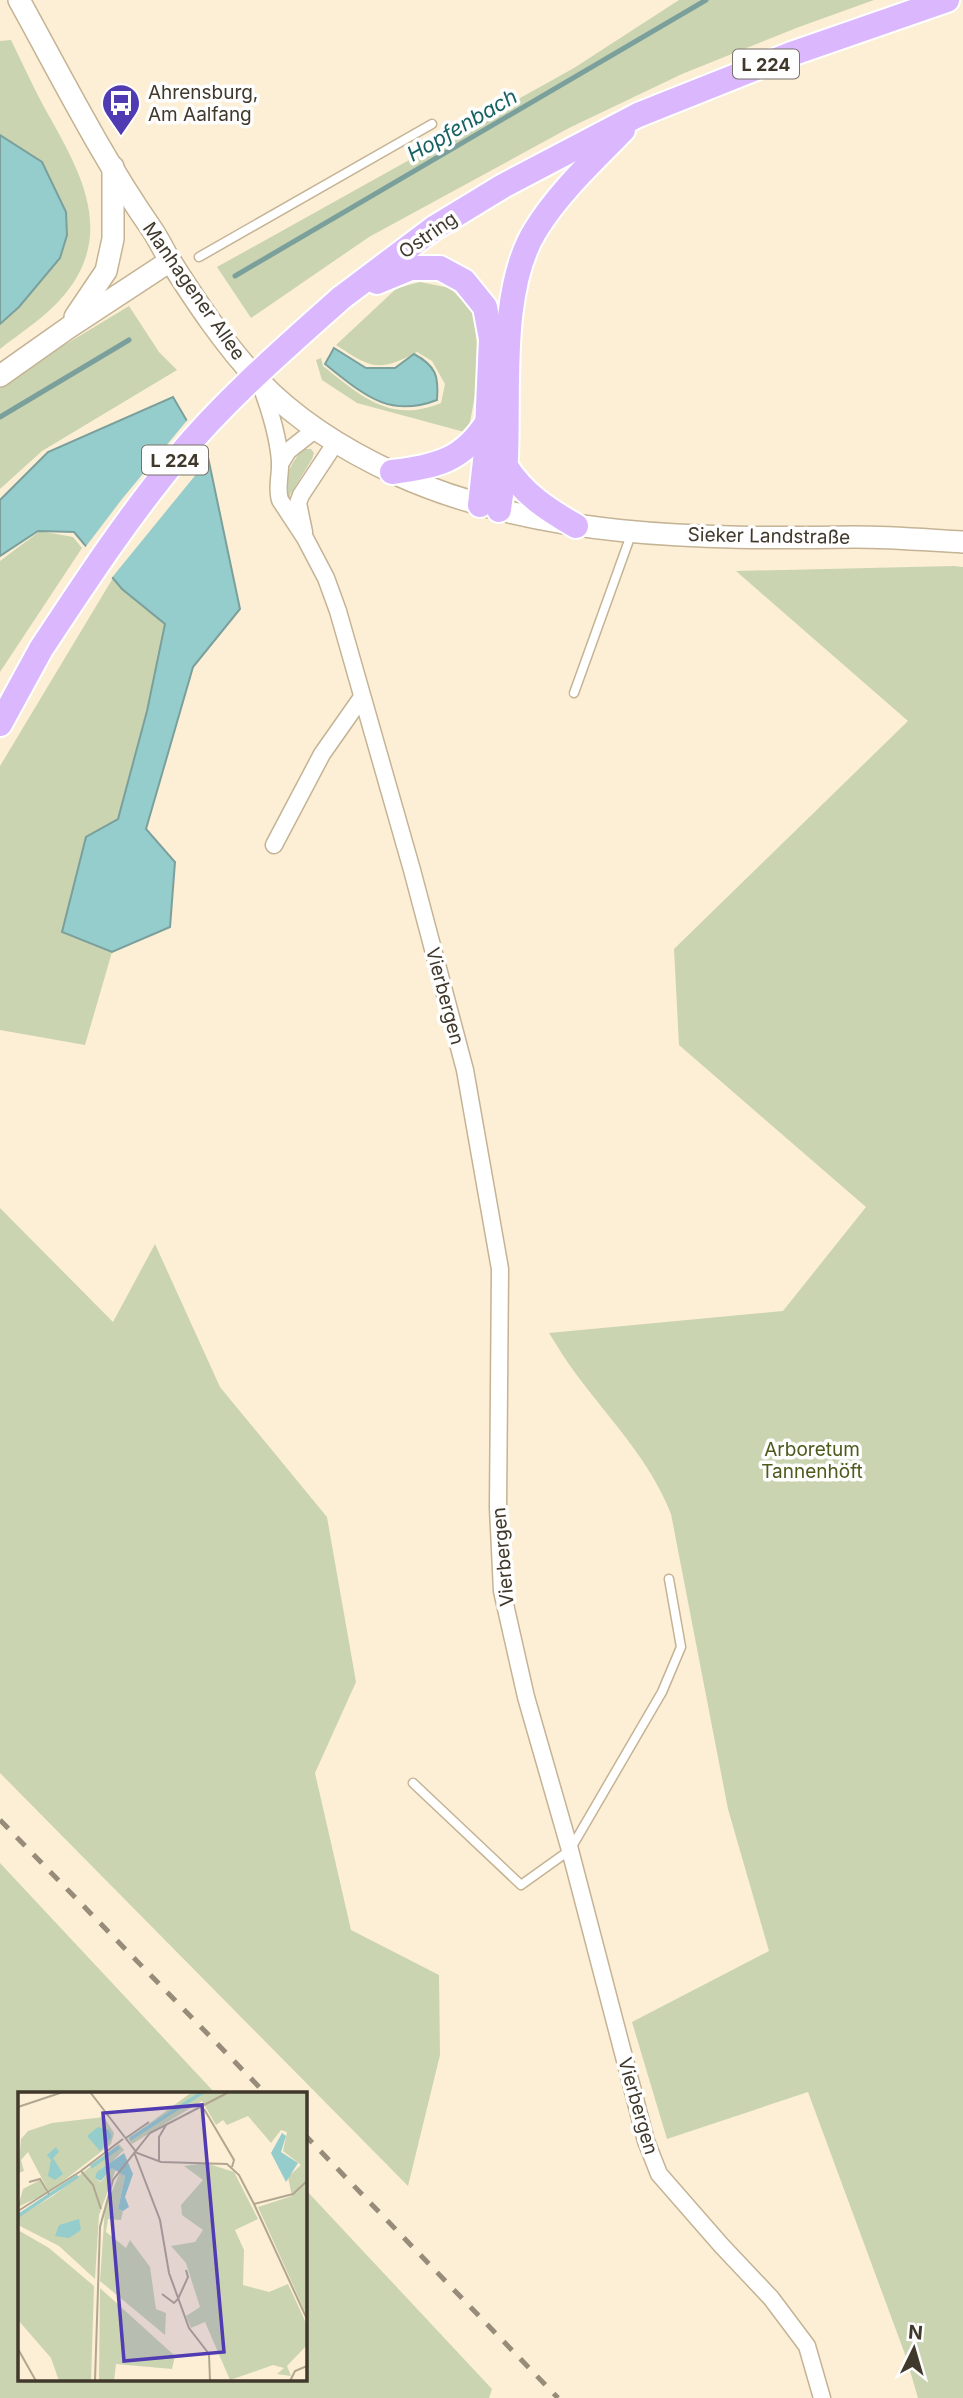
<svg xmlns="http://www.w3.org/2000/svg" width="963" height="2398" font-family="Inter,sans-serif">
  <rect width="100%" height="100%" fill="#fdefd5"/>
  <g fill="#cad4b1">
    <polygon points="679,0 874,0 799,27 682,74 569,128 369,237 251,318 217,267 574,68"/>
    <path d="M11,40C22,62 32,85 44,107C80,171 120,236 58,302C42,319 19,334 0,349V41Z"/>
    <path d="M420,282L450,288L473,311L477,344L475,395L468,433L357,403L322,380L316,360L321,358L323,366C361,396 390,424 441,403L445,384L432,361L417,352C378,373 371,368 336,345L397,288Z"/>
    <polygon points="129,306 159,352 177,370 42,451 0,489 0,384"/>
    <path d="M304,449H311L314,453L312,459L290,495L289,505C281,483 288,465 304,449Z"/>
    <polygon points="40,531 73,537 82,548 0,672 0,561"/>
    <path d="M954,566L963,567V2398H918L906,2357L808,2092L667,2139L632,2022L769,1951L728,1809L671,1514C650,1460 610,1420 576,1374C566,1361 558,1347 549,1333L783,1311L866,1207L679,1045L674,949L908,721L736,571Z"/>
    <polygon points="113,578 122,589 165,624 147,711 118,819 86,837 63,932 112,952 85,1045 0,1030 0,766"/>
    <polygon points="0,1208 113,1322 155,1244 220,1387 327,1517 356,1682 315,1773 351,1930 439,1975 440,2055 408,2186 0,1773"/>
    <polygon points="0,1863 215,2093 19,2094 19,2379 304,2379 305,2189 492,2389 489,2398 0,2398"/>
  </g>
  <g fill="#95cccc" stroke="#7ba09c" stroke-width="2">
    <polygon points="0,135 42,162 66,212 67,235 60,258 19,307 0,324"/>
    <path d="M334,348L366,368H395L414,354C436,366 439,376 437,400C388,419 362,393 325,364Z"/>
    <polygon points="173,397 208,457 240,609 193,667 146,829 175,862 170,927 112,952 62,932 86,837 118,819 147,711 165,624 122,589 74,532 38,531 0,556 0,500 48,452"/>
  </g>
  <polygon fill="#fdefd5" points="189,418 211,456 110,580 84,549 122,499"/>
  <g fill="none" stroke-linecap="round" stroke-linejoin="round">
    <g stroke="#7ba09c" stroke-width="5">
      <polyline points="235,276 706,0"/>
      <polyline points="0,417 129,340"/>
    </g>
    <defs>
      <g id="lane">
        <polyline points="199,257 432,124"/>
        <polyline points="574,693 632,532"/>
        <polyline points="413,1783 521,1885 570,1850 662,1692 681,1647 669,1579"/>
      </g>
      <g id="street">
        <path d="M261,386C270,410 278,435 280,461C281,474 276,487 280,500L305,538L326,578L338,611L412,870L465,1070L500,1269L498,1508L502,1591L526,1697L570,1850L646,2141L659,2174L721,2245L771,2298L807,2346L822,2398"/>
        <polyline points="280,464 288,451 316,429"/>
        <polyline points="304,532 298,503 301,495 336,442"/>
        <polyline points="274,845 322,754 362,697"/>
      </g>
      <g id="secondary">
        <path d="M19,0C61,76 101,156 151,228C158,238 163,249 169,259C195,300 224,344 258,380C296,420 346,451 396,474C540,539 700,539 855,537C891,537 927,540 963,542"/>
        <polyline points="75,317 106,271 113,239 113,167"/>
        <polyline points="0,376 68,328 170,261"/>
      </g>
      <g id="primary">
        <polyline points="377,282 411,268 440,268 464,281 485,307 491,339 486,452 480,505"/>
        <polyline points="341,298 434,228 503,186 638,115 794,53 947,0"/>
        <path d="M505,465C523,494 548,510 576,526"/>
        <path d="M392,472C437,466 463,461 488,421"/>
        <path d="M499,510C501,492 505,475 506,457C509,390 499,290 535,231C558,193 592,162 623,130"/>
        <polyline points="0,724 41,649"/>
      </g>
    </defs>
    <use href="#lane" stroke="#c4b394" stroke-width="11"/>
    <use href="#street" stroke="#c4b394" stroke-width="19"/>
    <use href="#secondary" stroke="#c4b394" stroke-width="24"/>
    <use href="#primary" stroke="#fff" stroke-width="28"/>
    <use href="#lane" stroke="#fff" stroke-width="8"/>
    <use href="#street" stroke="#fff" stroke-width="16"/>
    <use href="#secondary" stroke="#fff" stroke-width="21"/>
    <use href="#primary" stroke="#dbb8fd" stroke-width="24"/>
    <g stroke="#968c79" stroke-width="5" stroke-dasharray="12 12" stroke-linecap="butt">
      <polyline points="0,1820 266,2094"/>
      <polyline points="304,2134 558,2398"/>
    </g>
    <defs>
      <path id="primary-bridge" d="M41,649C84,584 127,518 177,458C226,399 284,349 341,298"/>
    </defs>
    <use href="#primary-bridge" stroke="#fff" stroke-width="28" stroke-linecap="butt"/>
    <use href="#primary-bridge" stroke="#dbb8fd" stroke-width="24"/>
  </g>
  <defs>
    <symbol id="bus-pin" viewBox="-11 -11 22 30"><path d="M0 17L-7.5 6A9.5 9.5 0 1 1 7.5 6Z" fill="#503bb3" stroke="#fefefe"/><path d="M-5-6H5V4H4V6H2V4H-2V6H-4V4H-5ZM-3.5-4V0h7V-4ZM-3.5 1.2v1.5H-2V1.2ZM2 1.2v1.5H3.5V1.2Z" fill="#fff"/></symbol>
  </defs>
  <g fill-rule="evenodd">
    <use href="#bus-pin" x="99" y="81" width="44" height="60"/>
  </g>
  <g text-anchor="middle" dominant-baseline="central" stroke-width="7" stroke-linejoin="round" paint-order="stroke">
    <g fill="#fefefe" stroke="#78736a" stroke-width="2">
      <rect x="733" y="49.5" width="66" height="29" rx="5"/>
      <rect x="142" y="445.5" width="66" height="29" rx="5"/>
    </g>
    <g font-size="18" font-weight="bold" fill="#3f382b">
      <text x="766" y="64">L 224</text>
      <text x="175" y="460">L 224</text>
    </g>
    <g font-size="19" fill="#3f382b" stroke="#fefefe" text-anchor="start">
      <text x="148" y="92">Ahrensburg,<tspan x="148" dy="22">Am Aalfang</tspan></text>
    </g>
    <g font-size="19" fill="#3f382b" stroke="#fefefe">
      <text transform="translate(428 235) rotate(-35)">Ostring</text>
      <text transform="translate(194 291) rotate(55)">Manhagener Allee</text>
      <text transform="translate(769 536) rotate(1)">Sieker Landstraße</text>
      <text transform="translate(445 996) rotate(75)">Vierbergen</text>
      <text transform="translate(503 1557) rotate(-95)">Vierbergen</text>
      <text transform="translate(638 2106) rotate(74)">Vierbergen</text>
    </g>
    <g font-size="19" fill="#4e5a1c" stroke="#fefefe">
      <text x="812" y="1449">Arboretum<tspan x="812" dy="22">Tannenhöft</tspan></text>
    </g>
    <g font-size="21" font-style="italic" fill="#176162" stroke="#fefefe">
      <text transform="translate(462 125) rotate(-30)">Hopfenbach</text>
    </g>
  </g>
  <g transform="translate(18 2092)">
    <rect width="289" height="289" fill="#fdefd5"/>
    <path d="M174,0H289V224L240,115L274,104L270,85L283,73L265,59L269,40L263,38L253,51L230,24L209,33L205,28L198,33L184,9L114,52L110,47ZM86,25L96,41L93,52L31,100L10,60L3,68L6,79L0,81L3,47L10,39L34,31ZM101,52L106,58L77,86L83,90L94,76L98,77L81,123L77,187L41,154L0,133V125L35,104ZM188,71L216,80L240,127L217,138L226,158L225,193L251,200L270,192L289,233V253L269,274L273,284L259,282L266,276L255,273L212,288L187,230L173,236L168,224L182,215L168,171L153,154L177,150L185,138L164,123L163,113L185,88L166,74ZM102,80L107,84L100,117L105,119L103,128L90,127L88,140L108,156L112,148L132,175L138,217L148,221L147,243L82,189L87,116ZM22,88L29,101L0,115L5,97ZM0,138L31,156L76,194L73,289H41L33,266L0,228ZM82,196L157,264L154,277L98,272L96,289H81Z" fill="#cad4b1"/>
    <path d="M80,35L91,38L94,45L82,59L69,44ZM264,41L268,44L263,60L280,71L268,90L253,61ZM38,55L41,60L35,66L45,82L37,88L30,84L33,68L29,63ZM106,61L115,82L107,105L111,115L105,119L100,117L107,84L94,76L83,89L77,86L79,80ZM61,127L63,138L51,146L37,144L41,133Z" fill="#95cccc"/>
    <path fill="none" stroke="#95cccc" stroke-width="3.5" d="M112,47L185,0M73,75L101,55M0,124L60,84"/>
    <path fill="none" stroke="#b1a691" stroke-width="2" d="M72,0L119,61L143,70L209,72L221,83L236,112L275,102L289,89M0,15L45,0M186,17L216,68L214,75M108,46L131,30M116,60L142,128L151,181L171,236L191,262L192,289M141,69V45L148,33M11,90L22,87L31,102M236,112L289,227M83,117L75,93L63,79L105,47M0,119L63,79M144,202L156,211L160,207L170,185L168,178M0,257L18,289M77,289L82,135L95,88L132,41L211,0M272,289L277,279L289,274"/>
    <path fill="#503bb3" fill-opacity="0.15" stroke="#503bb3" stroke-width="3.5" d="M184,13L206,260L106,269L85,21Z"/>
    <rect width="289" height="289" fill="none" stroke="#3f382b" stroke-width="3.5"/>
  </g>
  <g transform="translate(914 2349) rotate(5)" stroke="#fefefe" stroke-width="5" paint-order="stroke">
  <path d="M0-5L12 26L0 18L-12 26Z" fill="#3f382b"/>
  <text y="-10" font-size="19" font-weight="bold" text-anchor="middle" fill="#3f382b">N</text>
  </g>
</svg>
